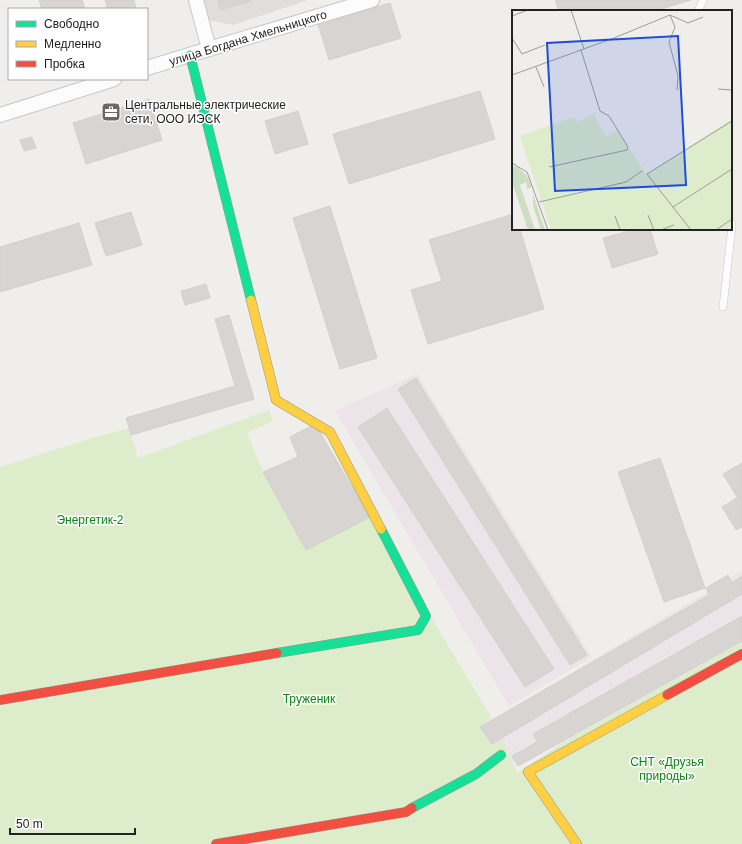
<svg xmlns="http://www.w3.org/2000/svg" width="742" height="844" font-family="Helvetica,sans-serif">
  <rect width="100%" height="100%" fill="#f0eeeb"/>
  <polygon fill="#dfdedc" points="203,0 308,0 233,25 208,20"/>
  <g fill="#ede4e9">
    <polygon points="417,374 592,657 509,706 335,411"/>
    <polygon points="742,571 742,642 518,766 492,744 480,727"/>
  </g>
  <polygon fill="#ddeccb" points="269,410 273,421 247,433 263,472 306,550 370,517 492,718 480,727 492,744 503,740 517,773 565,741 742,642 742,844 0,844 0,467 89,439 129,428 138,458"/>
  <g fill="#d7d4d2" stroke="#d3d0cc">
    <polygon points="39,0 82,0 85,9 42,9"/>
    <polygon points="105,0 134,0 136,9 108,9"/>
    <polygon points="218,0 250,0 251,1 220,10"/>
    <polygon points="555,0 691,0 655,11 559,11"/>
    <polygon points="390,3 401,38 329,60 318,24"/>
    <polygon points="480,91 495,139 349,184 333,134"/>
    <polygon points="149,99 162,140 86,164 73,123"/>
    <polygon points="298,111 308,144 275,154 265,121"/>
    <polygon points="32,137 36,148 24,151 20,140"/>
    <polygon points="330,206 377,358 340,369 293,218"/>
    <polygon points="131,212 142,245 106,256 95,223"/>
    <polygon points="513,214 513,229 520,229 544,309 428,344 411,290 442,281 429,240"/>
    <polygon points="79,223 92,265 0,292 0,247"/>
    <polygon points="637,229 650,229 658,254 612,268 603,238"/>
    <polygon points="206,284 210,298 185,305 181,291"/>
    <polygon points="229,315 254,399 131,435 126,418 235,386 215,319"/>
    <polygon points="416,378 587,655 570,665 398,389"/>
    <polygon points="387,408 554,669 525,687 358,427"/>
    <polygon points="315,424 370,517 306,550 263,472 298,457 290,437"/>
    <polygon points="660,458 705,588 664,602 618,472"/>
    <polygon points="742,463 742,494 737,497 723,474"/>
    <polygon points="742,495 742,527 736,530 722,507"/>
    <polygon points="728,575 732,583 742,576 742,594 492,744 480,727 709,595 706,588"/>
    <polygon points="742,616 742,641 518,766 512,756 537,742 533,734"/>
  </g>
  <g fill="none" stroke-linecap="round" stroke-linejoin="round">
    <defs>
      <g id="lane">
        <polyline points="698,11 703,0"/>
        <polyline points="723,307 732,226 731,221"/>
      </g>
      <g id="street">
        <polyline points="196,0 209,49"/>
        <polyline points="147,68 209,49 372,0"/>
        <polyline points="0,115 114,79"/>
      </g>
      <g id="fast">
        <polyline points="190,55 251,300"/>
        <polyline points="277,653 418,630 426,616 381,529"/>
        <polyline points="412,808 476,774 501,755"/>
      </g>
      <g id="slow">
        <polyline points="251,300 276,400 330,432 381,529"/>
        <polyline points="577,844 528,772 667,695"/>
      </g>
      <g id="jam">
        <polyline points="667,695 742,654"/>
        <polyline points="0,700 277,653"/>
        <polyline points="216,844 406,812 412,808"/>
      </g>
    </defs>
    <use href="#lane" stroke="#c9c8c7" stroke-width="8"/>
    <use href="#street" stroke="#c9c8c7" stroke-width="16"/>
    <use href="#fast" stroke="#999a82" stroke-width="10"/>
    <use href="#slow" stroke="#999a82" stroke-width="10"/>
    <use href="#jam" stroke="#999a82" stroke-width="10"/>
    <use href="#lane" stroke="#fdfcfc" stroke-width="7"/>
    <use href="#street" stroke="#fdfcfc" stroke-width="14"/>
    <use href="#fast" stroke="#16e098" stroke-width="9"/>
    <use href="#slow" stroke="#ffcf43" stroke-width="9"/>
    <use href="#jam" stroke="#f24e42" stroke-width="9"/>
  </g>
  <defs>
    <symbol id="office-square" viewBox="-11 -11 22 22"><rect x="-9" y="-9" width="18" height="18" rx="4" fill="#6a6968" stroke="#fff"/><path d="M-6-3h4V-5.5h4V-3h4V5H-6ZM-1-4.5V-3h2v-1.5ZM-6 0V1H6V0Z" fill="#fff"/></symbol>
  </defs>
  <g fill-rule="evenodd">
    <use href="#office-square" x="100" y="101" width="22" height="22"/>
  </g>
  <g text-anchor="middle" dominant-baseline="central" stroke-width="3" stroke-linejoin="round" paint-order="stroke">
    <g font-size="12" fill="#222" stroke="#fff">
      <text transform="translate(248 38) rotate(-17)">улица Богдана Хмельницкого</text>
    </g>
    <g font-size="12" fill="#222" stroke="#fff" text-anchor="start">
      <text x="125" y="105">Центральные электрические<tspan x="125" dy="14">сети, ООО ИЭСК</tspan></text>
    </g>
    <g font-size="12" fill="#0c8416" stroke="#fff">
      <text x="90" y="520">Энергетик-2</text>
      <text x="309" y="699">Труженик</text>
      <text x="667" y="762">СНТ «Друзья<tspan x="667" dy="14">природы»</tspan></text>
    </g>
  </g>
  <g transform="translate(512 10)">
    <rect width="220" height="220" fill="#f0eeeb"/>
    <path d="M86,102L83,107L94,127L105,120L134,164L220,109V220H39L8,126L62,107L64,112Z" fill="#ddeccb"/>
    <path d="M0,156L6,157L15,166L20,177L15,179L14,172L8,175L23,220H16L0,172ZM21,184L33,220H29L21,196Z" fill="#cbdec1"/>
    <path fill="none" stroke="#9e9c9b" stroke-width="1" d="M59,0L72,39M158,5L163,17L157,32L166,66L165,80M0,6L16,0M0,28L10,44L33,35M24,57L32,77M0,65L102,28L158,5L176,13L191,7M206,79L220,80M0,153L15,162L36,220M37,157L115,140L116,137L97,106L88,101L69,40M27,192L114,172L130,161M161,197L220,159M136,205L142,220M103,206L108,220M149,220L162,215M179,220L135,164L220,111M204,220L220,209"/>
    <path fill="#1d4ed8" fill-opacity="0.15" stroke="#1d4ed8" stroke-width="2" d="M166,26L174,175L43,181L35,33Z"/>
    <rect width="220" height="220" fill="none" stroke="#222" stroke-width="2"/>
  </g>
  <rect x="8" y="8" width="140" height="72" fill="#ffffff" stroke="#a7a7a7"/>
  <rect x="16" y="21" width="20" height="6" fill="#16e098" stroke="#a7a7a7"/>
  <text x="44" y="28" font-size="12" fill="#222222">Свободно</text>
  <rect x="16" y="41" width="20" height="6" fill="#ffcf43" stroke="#a7a7a7"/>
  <text x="44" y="48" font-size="12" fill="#222222">Медленно</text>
  <rect x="16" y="61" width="20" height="6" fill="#f24e42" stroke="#a7a7a7"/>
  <text x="44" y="68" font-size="12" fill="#222222">Пробка</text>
  <path d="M10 828v6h125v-6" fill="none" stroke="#222222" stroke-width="2"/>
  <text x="16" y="828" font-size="12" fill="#222222" stroke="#ffffff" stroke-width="3" paint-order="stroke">50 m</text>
</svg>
